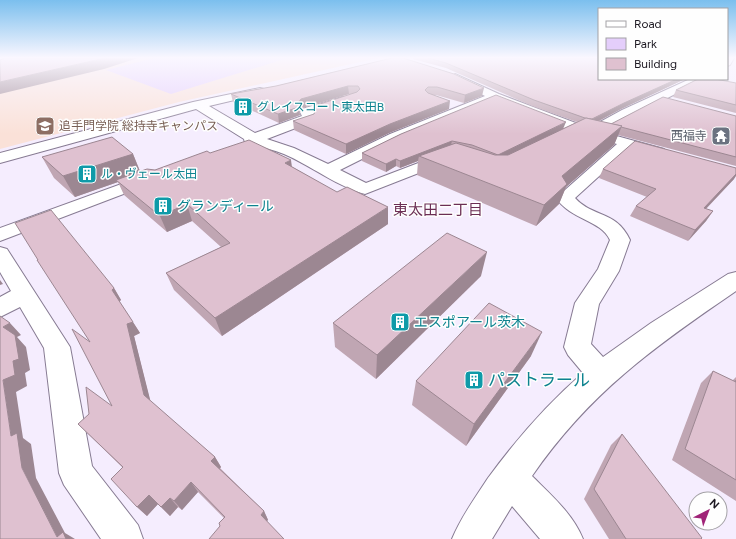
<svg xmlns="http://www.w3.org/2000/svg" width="736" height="539" font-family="Figtree,'Noto Sans JP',sans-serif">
  <rect width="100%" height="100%" fill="#f5edfe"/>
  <polygon fill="#fae1d8" points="55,58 378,58 179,102 0,149 0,69"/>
  <polygon fill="#e4cefb" points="154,58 288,58 171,94 106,70"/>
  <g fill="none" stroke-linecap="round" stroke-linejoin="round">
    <defs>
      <g id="minor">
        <polygon points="727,58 734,58 730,65 727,66"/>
        <path d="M455,74L499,94L589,128L622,110L690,79H704L602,132L664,149L666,152L664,155L659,156L630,148L575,198C593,218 616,210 630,240L619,271L599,304L591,344L603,357L651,323L728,274L736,272V291C654,347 589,393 532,476C551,495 573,514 583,539H540L512,506L492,539H452C461,517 475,498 488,478C516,440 547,404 583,373L568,355L564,347L575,303L598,269L610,240C601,220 571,220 556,198L617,144L573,132L495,100L400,140L340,170L366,183L442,154H452L455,157L452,160L365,194C338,187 310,165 284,154C271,149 258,146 245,143L244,139L196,109L0,163V153L193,102L260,88L264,89L266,91L264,93L209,106L255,133L302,116L300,112L302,109L342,97L346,99L348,101L346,103L313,114L315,118L314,121L267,139L294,148L328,164L390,134L485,96L451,79L450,77Z"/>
        <polygon points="149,174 155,176 157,179 155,182 0,241 0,228"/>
        <polygon points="0,247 7,249 70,347 92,466 138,525 143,539 101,539 64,485 59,473 44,348 20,307 0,317 0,297 11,291 0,272"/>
      </g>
    </defs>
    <use href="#minor" stroke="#877b93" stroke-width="2"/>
    <use href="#minor" fill="#fff" fill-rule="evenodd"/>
  </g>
  <g fill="#c0a6b3">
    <polygon points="392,58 482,96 464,103 436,95 433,95 449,109 389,133 346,154 294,130 293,121 314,114 315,112 314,106 353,94 349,94 302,108 299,110 300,115 279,123 233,102 231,94 276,86"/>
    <polygon points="413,58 599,58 599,79 685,79 621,109 599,121 611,124 736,116 736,166 618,135 614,145 566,187 559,204 536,226 417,175 418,161 400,168 396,166 386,172 362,161 362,153 401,134 564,128 577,122 532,106 446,68 413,59"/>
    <polygon points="736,83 736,113 673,97 676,90"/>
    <polygon points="210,153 291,166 388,224 222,336 174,290 166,273 221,247 192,221 167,232 124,195 118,182 75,197 54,178 42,157 133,154 140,171 155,170"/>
    <polygon points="603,169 734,179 706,209 713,211 706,221 688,241 630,216 636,206 647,197 599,178"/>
    <polygon points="481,276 376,379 335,347 333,323"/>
    <polygon points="114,288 121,300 119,301 140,333 134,336 150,401 215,457 221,467 220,468 264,511 268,520 220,526 224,518 198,492 182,510 178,507 170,516 158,504 147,516 137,507 123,468 78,424 112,406 90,342"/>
    <polygon points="531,356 466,446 412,405 416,381"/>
    <polygon points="713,371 732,381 736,377 736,501 672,460 701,383"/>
    <polygon points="622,434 701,539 609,539 584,499 611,445"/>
  </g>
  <g fill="#9c8792">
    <polygon points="105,58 138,58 104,69 0,94 0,82"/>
    <polygon points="677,79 685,79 621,109 589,126 591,120 624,103"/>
    <polygon points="348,86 349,94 302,108 299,110 300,115 279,123 278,114 298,103 301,99"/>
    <polygon points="484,88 482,96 464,103 465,95"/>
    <polygon points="450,101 449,109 389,133 346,154 346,144 390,124"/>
    <polygon points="566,122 563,129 496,162 498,155"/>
    <polygon points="622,126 614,145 566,187 559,204 536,226 544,205 562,176"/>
    <polygon points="452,141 450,149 419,156 418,161 400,168 400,161"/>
    <polygon points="133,154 141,174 116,180 118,182 75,197 63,176"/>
    <polygon points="396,159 396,166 386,172 386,164"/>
    <polygon points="291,160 293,175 285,163"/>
    <polygon points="736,174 736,176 734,179 697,218 704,208"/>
    <polygon points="187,204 192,221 167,232 160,216"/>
    <polygon points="388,207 388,224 222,336 215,318"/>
    <polygon points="713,211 706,221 688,241 695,230"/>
    <polygon points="487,252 481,276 376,379 377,355"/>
    <polygon points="0,280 3,284 0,285"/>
    <polygon points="114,288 121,300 119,302 112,290"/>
    <polygon points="133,322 140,333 134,336 152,407 144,395 127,324"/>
    <polygon points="10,323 21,335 17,337 26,347 30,370 25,373 27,386 16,392 23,438 31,444 36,478 65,533 75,539 60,539 57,537 22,468 11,436 3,380 3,327"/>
    <polygon points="542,332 531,356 466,446 474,424"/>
    <polygon points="215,457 221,467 218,471 211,461"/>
    <polygon points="191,482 198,492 182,510 174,501"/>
    <polygon points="149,495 158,504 147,516 137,507"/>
    <polygon points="170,498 178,507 170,516 161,507"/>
    <polygon points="264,511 268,520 265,524 261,515"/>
  </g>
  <g fill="#dfc1d0" stroke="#9c8792">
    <polygon points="5,58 105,58 0,82 0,60"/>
    <polygon points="392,58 403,58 454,74 484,88 465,95 437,87 428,87 425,90 428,93 450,101 390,124 346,144 293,121 314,114 316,110 314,106 357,92 360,89 358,86 348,86 301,99 298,103 299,107 278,114 231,94 276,86"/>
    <polygon points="428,58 599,58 599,79 677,79 624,103 592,119 585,118 534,100 446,63"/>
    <polygon points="698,79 715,79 736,83 736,105 676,90"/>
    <polygon points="496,95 566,122 498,155 472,145 452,141 400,161 396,159 386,164 362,153 401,134"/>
    <polygon points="663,97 736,116 736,157 621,127 622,126 611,124"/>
    <polygon points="586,118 622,126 562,176 567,184 544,205 419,156 456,143 495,155 508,155"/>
    <polygon points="112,137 133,154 63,176 42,157"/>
    <polygon points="249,140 291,160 285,163 337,192 347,187 388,207 215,318 166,273 230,243 187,204 160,216 116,180 147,169 155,170 207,151 210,153"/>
    <polygon points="635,141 736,168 736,174 704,208 713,211 695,230 636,206 656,189 603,169"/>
    <polygon points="51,210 114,288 112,290 133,322 127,324 144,395 215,457 211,461 264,511 261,515 284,539 209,539 220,526 219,523 225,517 191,482 174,501 170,498 161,507 149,495 137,507 111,479 123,467 78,424 89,414 86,387 112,406 72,329 90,342 37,260 38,260 15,223"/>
    <polygon points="447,233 487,252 377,355 333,323"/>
    <polygon points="489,303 542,332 474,424 416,381"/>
    <polygon points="0,316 10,323 3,327 15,335 19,359 13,361 15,375 3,380 11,436 17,433 22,468 57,537 63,532 66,539 0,539"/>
    <polygon points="713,371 736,382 736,380 736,480 685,449"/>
    <polygon points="622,434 702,538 701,539 626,539 594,489"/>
  </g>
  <linearGradient id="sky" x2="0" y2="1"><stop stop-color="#7bbfee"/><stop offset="0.43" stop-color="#faf7ff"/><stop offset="1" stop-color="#faf7ff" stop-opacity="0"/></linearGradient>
  <rect width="736" height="134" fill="url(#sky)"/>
  <defs>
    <symbol id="building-square" viewBox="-11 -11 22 22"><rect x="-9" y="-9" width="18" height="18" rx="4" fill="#0f9aa8" stroke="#fefefe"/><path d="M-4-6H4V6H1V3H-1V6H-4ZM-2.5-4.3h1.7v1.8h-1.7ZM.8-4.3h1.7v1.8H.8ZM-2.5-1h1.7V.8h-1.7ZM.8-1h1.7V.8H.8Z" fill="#fff"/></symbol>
    <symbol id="university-square" viewBox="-11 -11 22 22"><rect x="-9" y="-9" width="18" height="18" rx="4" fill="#8d6e63" stroke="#fefefe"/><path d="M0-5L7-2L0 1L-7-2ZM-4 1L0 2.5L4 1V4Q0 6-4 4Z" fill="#fff"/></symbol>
    <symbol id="temple-square" viewBox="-11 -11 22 22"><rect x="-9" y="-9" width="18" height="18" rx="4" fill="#6b7280" stroke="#fefefe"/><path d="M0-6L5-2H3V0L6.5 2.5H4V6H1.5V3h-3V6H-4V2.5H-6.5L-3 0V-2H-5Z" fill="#fff"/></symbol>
  </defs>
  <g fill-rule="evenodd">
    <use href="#building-square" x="232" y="96" width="22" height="22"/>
    <use href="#university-square" x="34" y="115" width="22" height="22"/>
    <use href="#temple-square" x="710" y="125" width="22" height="22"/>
    <use href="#building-square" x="76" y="163" width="22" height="22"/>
    <use href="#building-square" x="152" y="195" width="22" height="22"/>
    <use href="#building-square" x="389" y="311" width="22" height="22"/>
    <use href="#building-square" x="463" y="369" width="22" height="22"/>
  </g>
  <g text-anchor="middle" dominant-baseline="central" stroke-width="3" stroke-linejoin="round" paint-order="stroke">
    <g font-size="12" fill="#0d838f" stroke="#fefefe" text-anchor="start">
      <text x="257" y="107">グレイスコート東太田B</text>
      <text x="101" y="174">ル・ヴェール太田</text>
    </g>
    <g font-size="12" fill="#785e54" stroke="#fefefe" text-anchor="start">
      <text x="59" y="126">追手門学院 総持寺キャンパス</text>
    </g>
    <g font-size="12" fill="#5b616d" stroke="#fefefe" text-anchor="end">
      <text x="707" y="136">西福寺</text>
    </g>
    <g font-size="14" fill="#0d838f" stroke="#fefefe" text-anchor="start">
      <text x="177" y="206">グランディール</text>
      <text x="414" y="322">エスポアール茨木</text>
    </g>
    <g font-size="15" fill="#6b2e54" stroke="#fefefe">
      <text x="438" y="210">東太田二丁目</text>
    </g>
    <g font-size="17" fill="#0d838f" stroke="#fefefe" text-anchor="start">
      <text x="488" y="380">パストラール</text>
    </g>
  </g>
  <rect x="598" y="8" width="130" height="72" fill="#fefefe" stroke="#a4a2a6"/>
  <rect x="606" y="21" width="20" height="6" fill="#ffffff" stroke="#a4a2a6"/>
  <text x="634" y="28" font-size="12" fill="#1d1922">Road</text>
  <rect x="606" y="38" width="20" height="12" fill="#e4cefb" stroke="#a4a2a6"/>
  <text x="634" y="48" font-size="12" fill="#1d1922">Park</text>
  <rect x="606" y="58" width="20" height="12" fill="#dfc1d0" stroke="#a4a2a6"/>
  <text x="634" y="68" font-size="12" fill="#1d1922">Building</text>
  <g transform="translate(708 511) rotate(42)"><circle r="19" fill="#fefefe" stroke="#a4a2a6"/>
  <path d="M0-3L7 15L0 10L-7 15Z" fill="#a02478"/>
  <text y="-6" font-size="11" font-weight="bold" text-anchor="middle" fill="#1d1922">N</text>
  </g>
</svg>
